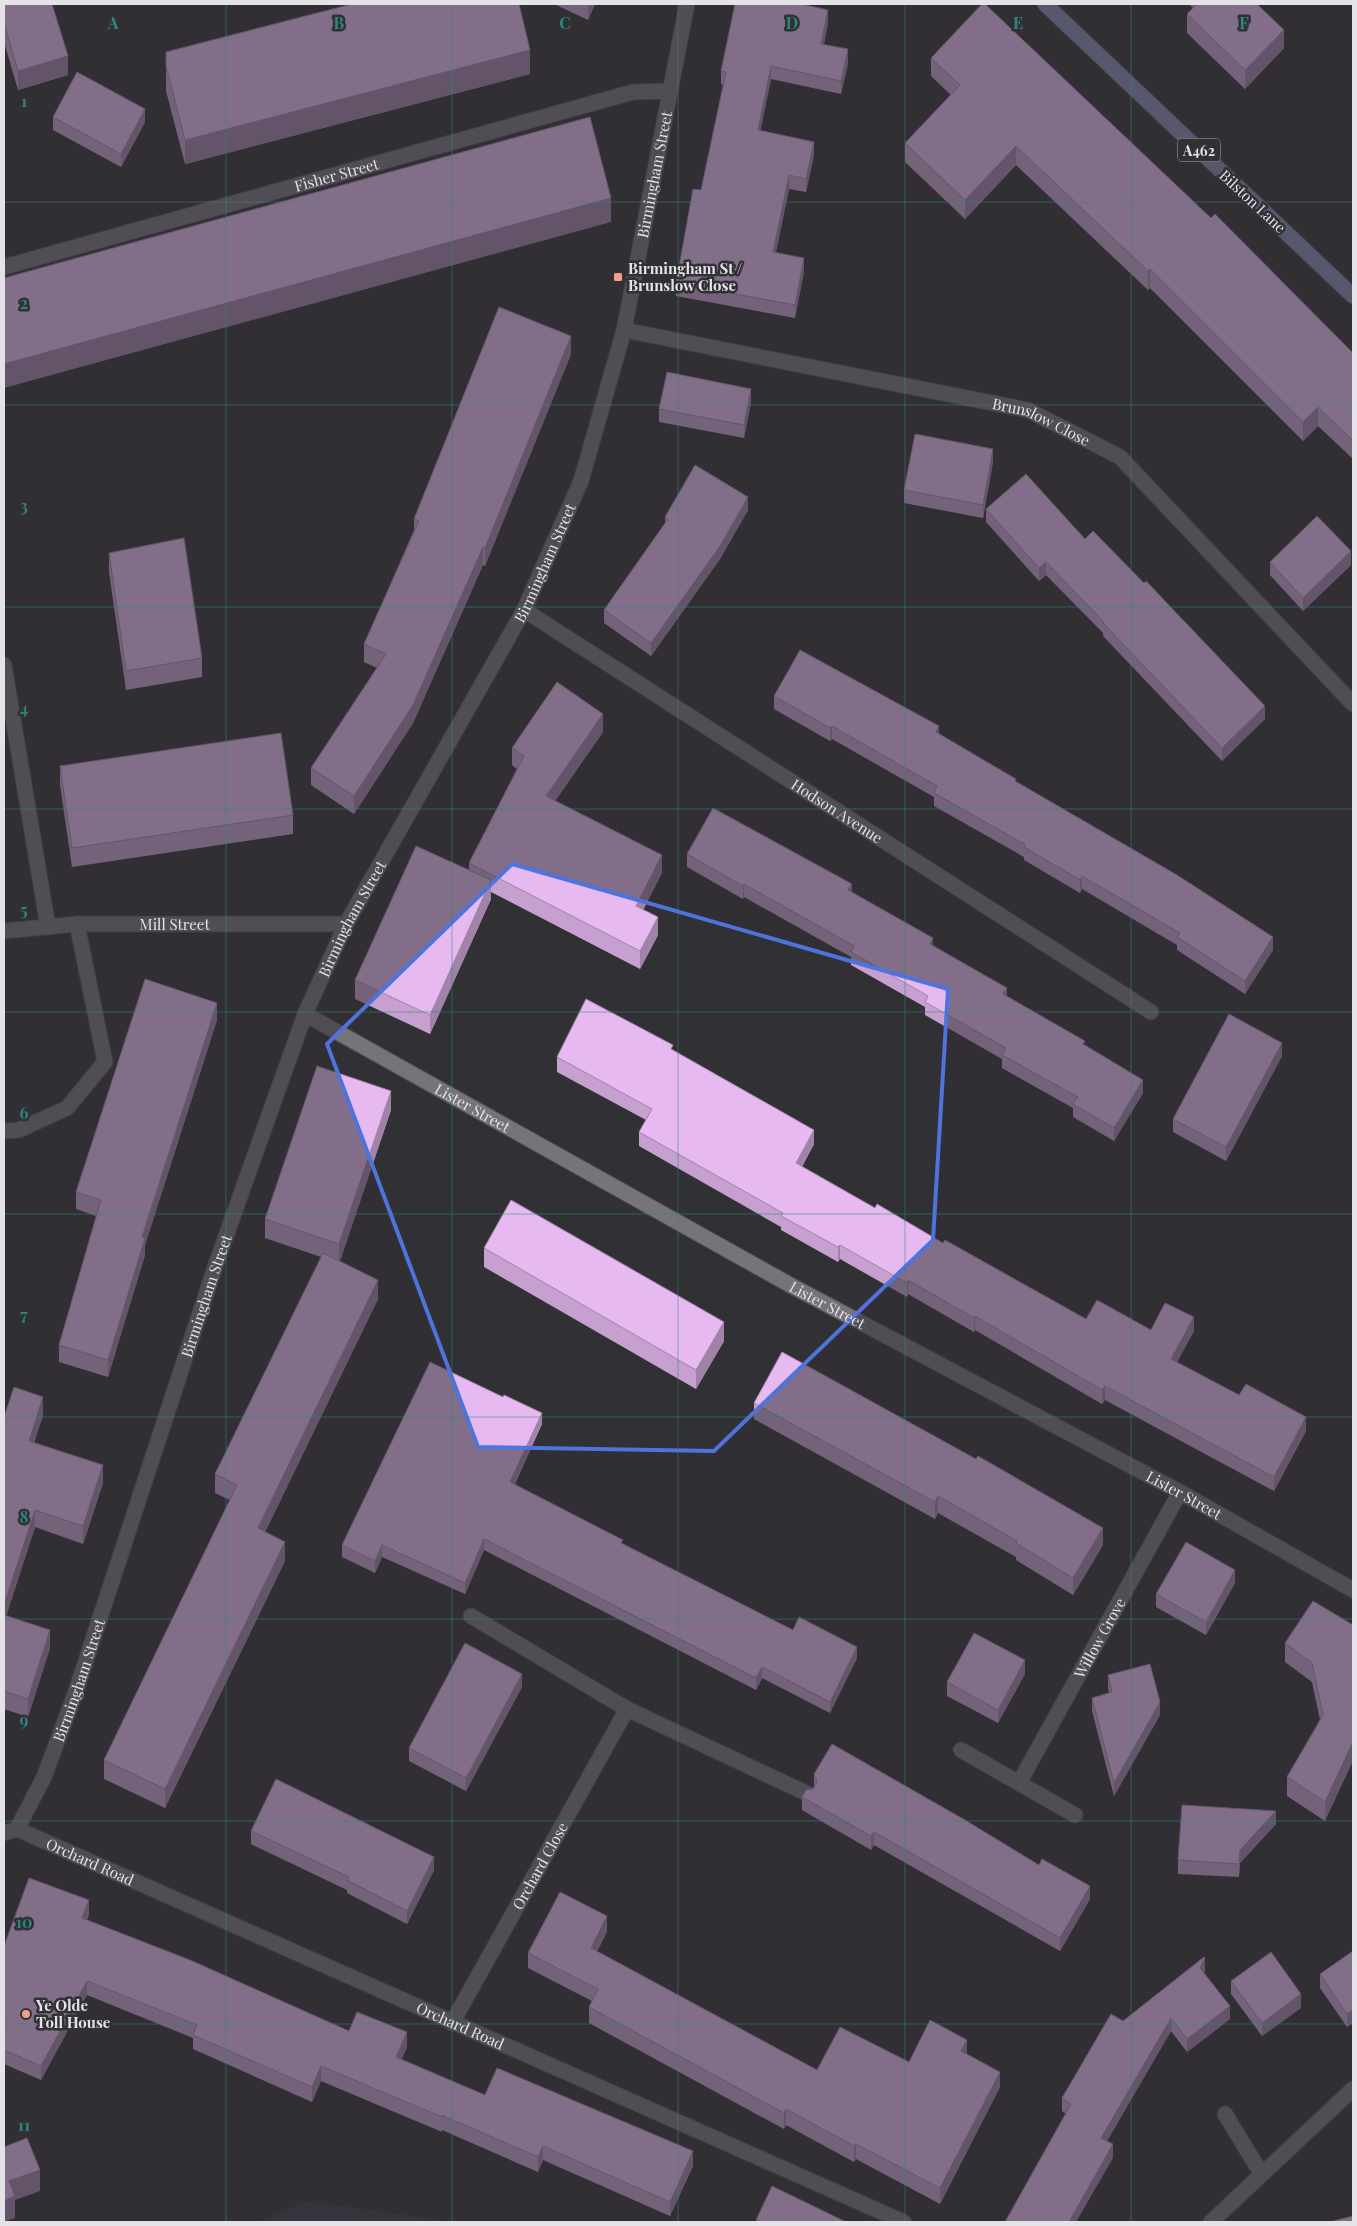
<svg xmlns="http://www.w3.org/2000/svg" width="1357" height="2226" font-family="'Playfair Display',serif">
  <rect width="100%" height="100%" fill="#313034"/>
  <polygon fill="#3b3843" points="306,2201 434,2219 444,2222 259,2222"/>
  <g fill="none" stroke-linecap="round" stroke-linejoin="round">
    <defs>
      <g id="minor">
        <path id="s1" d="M4,267L633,92L670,91"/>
        <path id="s2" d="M624,330L1028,410L1120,457L1353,704"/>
        <path id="s3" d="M524,610L1151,1012"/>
        <polyline points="4,665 48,927"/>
        <path id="s4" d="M4,931L77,924H346"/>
        <path id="s5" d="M305,1014L792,1286L1180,1492L1353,1590"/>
        <polyline points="4,1131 19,1130 67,1108 105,1062 77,924"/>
        <polyline points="471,1616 627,1709 808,1794"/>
        <polyline points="961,1750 1075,1815"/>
        <path id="s6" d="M1019,1783L1180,1492"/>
        <path id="s7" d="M17,1829L904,2222"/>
        <path id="s8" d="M4,1833L17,1829L44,1777L76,1691L215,1267L305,1014L346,924L524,610L581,481L624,330L687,4"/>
        <path id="s9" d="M452,2023L627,1709"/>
        <polyline points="1225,2114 1261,2173"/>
        <polyline points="1211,2222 1353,2089"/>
      </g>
      <polyline id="major" points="1045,4 1353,296"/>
    </defs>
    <use href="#minor" stroke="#4e4d51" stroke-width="17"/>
    <use href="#major" stroke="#4e4d51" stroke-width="17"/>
    <use href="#minor" stroke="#76747a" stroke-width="15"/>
    <use href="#major" stroke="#8688b1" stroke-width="15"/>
  </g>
  <g fill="#c6a0ce">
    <polygon points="4,4 68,75 18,90 4,42"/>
    <polygon points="554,4 595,4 588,20"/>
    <polygon points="1189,4 1257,4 1284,48 1245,89 1187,33 1187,14 1193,8"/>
    <polygon points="828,23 824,44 848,63 841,94 771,79 760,130 814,155 806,192 789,189 776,252 804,271 795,318 676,296 676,283 701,190 723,85 721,84 721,71"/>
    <polygon points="166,52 530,74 185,164 166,91"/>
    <polygon points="931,58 1353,353 1353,459 1318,426 1303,441 1150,288 1148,290 1016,165 965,219 905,162 905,143 951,95 931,76"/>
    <polygon points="53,117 145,122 121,167 53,130"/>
    <polygon points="571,354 485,566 483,565 413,723 354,814 311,785 311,768 377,668 364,662 364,644 414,530 414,519"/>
    <polygon points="751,402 744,438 659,422 659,409"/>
    <polygon points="993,462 983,518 904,503 904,490"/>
    <polygon points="986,509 1085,539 1265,719 1222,761 1103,636 1103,633 1046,575 1039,581 986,522"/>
    <polygon points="748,510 720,559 651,656 604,623 604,610 665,523 665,517"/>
    <polygon points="109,553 202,658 202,677 126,690 109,572"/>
    <polygon points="1270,562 1351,565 1303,611 1270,575"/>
    <polygon points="774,696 939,734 1016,782 1273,950 1245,994 1177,950 1177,945 1082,889 1080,893 1024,860 1024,857 934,806 934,797 832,739 830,741 774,709"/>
    <polygon points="603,732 555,801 662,873 643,910 658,935 640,969 491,892 491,899 430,1034 355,999 355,980 469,870 469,863 517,769 512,765 512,748"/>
    <polygon points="60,766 293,815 293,834 72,867 60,785"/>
    <polygon points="687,854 852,892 933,946 1007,996 1085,1045 1143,1093 1114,1141 1073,1117 1073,1108 1002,1068 1002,1059 925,1015 925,1007 851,965 851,957 744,897 743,899 687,867"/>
    <polygon points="217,1020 145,1245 145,1255 108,1377 59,1362 59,1345 96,1216 76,1209 76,1192"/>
    <polygon points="673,1050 814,1144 802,1167 875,1208 943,1243 1086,1319 1151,1330 1194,1331 1177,1362 1306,1431 1274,1491 1105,1400 1102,1404 975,1330 974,1332 908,1294 907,1297 840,1259 838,1262 781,1230 781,1227 639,1146 639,1132 646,1120 557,1072 557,1057"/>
    <polygon points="1282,1056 1226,1161 1173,1132 1173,1119"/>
    <polygon points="391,1110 340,1261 378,1299 265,1532 285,1561 165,1808 104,1779 104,1760 230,1500 215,1493 215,1474 321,1257 265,1238 265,1219"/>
    <polygon points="484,1248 724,1341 696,1389 484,1267"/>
    <polygon points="754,1403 1103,1545 1073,1595 1016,1560 1016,1557 938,1513 935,1519 754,1419"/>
    <polygon points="43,1415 34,1443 103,1483 83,1544 35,1527 6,1616 50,1648 28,1717 4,1709 4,1417"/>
    <polygon points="542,1424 515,1484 623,1544 793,1630 857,1658 830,1713 762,1678 756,1690 484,1550 465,1594 382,1557 375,1573 342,1557 342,1545"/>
    <polygon points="1235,1583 1206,1635 1156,1607 1156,1594"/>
    <polygon points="1353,1625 1325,1821 1287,1796 1287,1777 1320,1720 1312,1682 1285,1662 1285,1643"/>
    <polygon points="1025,1674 998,1723 947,1696 947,1682"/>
    <polygon points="1108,1675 1160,1715 1114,1796 1092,1711 1092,1698 1109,1693 1108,1688"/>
    <polygon points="522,1687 466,1791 409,1761 409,1748"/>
    <polygon points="814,1774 1090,1899 1060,1951 874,1845 871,1850 802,1810 802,1797 814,1787"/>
    <polygon points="1276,1824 1240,1863 1239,1877 1178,1874 1178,1860"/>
    <polygon points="251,1831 434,1870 407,1924 347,1893 347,1890 251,1844"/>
    <polygon points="89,1914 87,1920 349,2031 407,2047 401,2060 485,2095 693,2166 670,2216 543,2160 538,2172 442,2130 442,2132 321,2081 312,2102 193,2049 193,2038 87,1995 41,2080 4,2064 4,1946"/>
    <polygon points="607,1932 597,1951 817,2070 909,2062 967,2054 1000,2087 940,2204 856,2159 854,2162 786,2125 784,2129 589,2023 589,2007 592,2001 528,1968 528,1953"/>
    <polygon points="1353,1951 1353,2023 1347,2027 1320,1988 1320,1974"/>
    <polygon points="1205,1972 1204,1974 1230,2019 1187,2052 1171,2031 1107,2141 1113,2158 1066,2114 1062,2111 1062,2098 1123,2021"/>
    <polygon points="1231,1981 1301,2008 1262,2036 1231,1994"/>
  </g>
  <g fill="#a182a8">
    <polygon points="588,4 595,4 588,20"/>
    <polygon points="828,10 828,23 821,57 821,44"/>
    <polygon points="1284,30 1284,48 1245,89 1245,70"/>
    <polygon points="848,49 848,63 841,94 841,81"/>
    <polygon points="530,50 530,74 185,164 185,140"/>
    <polygon points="68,56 68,75 18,90 18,71"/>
    <polygon points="771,66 771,79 758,143 758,130"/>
    <polygon points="145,109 145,122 121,167 121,154"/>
    <polygon points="814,142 814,155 806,192 806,179"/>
    <polygon points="1016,146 1016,165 965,219 965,200"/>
    <polygon points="789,175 789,189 773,265 773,252"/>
    <polygon points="611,198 611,222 4,388 4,364"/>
    <polygon points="804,258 804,271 795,318 795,305"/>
    <polygon points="1150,269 1150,288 1148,290 1148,271"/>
    <polygon points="571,336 571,354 485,566 485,548"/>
    <polygon points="751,389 751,402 744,438 744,425"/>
    <polygon points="1318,407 1318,426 1303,441 1303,422"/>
    <polygon points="993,449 993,462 983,518 983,505"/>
    <polygon points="748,497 748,510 720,559 651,656 651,643"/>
    <polygon points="483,547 483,565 413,723 354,814 354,796"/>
    <polygon points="1351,551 1351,565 1303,611 1303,598"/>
    <polygon points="1046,562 1046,575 1039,581 1039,568"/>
    <polygon points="1265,706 1265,719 1222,761 1222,748"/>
    <polygon points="603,714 603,732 546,814 546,796"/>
    <polygon points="832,726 832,739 830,741 830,728"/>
    <polygon points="939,726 939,739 936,732"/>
    <polygon points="662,855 662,873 636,924 636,906"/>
    <polygon points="1082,876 1082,889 1080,893 1080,880"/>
    <polygon points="491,880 491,899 430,1034 430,1015"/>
    <polygon points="744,884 744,897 743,899 743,886"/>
    <polygon points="852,884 852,897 848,890"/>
    <polygon points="658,917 658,935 640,969 640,951"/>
    <polygon points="1273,937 1273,950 1245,994 1245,981"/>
    <polygon points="933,938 933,951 930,944"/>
    <polygon points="1007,988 1007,1001 1003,994"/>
    <polygon points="217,1003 217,1020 145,1245 145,1255 108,1377 108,1360 142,1237"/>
    <polygon points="1282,1043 1282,1056 1226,1161 1226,1147"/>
    <polygon points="1143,1080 1143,1093 1114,1141 1114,1128"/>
    <polygon points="391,1091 391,1110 339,1263 339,1244"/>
    <polygon points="814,1130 814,1144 796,1177 796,1163"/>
    <polygon points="840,1245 840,1259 838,1262 838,1247"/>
    <polygon points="378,1280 378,1299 258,1547 258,1528"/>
    <polygon points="908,1280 908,1294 907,1297 907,1283"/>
    <polygon points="975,1316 975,1330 974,1332 974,1318"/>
    <polygon points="1194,1317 1194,1331 1171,1373 1171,1359"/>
    <polygon points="724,1322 724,1341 696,1389 696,1370"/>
    <polygon points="1105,1386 1105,1400 1102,1404 1102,1390"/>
    <polygon points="43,1397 43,1415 29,1459 29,1441"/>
    <polygon points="542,1413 542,1424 510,1493 510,1482"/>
    <polygon points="1306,1417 1306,1431 1274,1491 1274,1477"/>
    <polygon points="103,1465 103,1483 83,1544 83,1526"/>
    <polygon points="938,1496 938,1513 935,1519 935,1502"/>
    <polygon points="35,1510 35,1527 4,1623 4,1605"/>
    <polygon points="1103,1528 1103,1545 1073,1595 1073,1578"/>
    <polygon points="484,1539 484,1550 465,1594 465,1583"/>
    <polygon points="285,1542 285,1561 165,1808 165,1789"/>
    <polygon points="382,1545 382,1557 375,1573 375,1561"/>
    <polygon points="1235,1570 1235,1583 1206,1635 1206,1622"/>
    <polygon points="50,1630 50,1648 28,1717 28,1699"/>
    <polygon points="857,1647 857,1658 830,1713 830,1702"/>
    <polygon points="1025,1660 1025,1674 998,1723 998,1710"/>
    <polygon points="762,1667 762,1678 756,1690 756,1678"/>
    <polygon points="522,1674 522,1687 466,1791 466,1778"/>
    <polygon points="1160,1702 1160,1715 1114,1796 1114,1783"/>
    <polygon points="1353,1742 1353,1761 1325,1821 1325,1802"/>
    <polygon points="1276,1811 1276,1824 1240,1863 1239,1877 1240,1850"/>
    <polygon points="874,1832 874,1845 871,1850 871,1836"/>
    <polygon points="434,1857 434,1870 407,1924 407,1911"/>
    <polygon points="1090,1886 1090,1899 1060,1951 1060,1938"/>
    <polygon points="89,1900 89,1914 82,1932 82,1918"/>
    <polygon points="607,1916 607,1932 591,1963 591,1948"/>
    <polygon points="1205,1958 1205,1972 1200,1981 1200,1968"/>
    <polygon points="87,1981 87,1995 41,2080 41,2066"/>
    <polygon points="1301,1994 1301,2008 1262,2036 1262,2023"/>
    <polygon points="1230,2006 1230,2019 1187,2052 1187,2039"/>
    <polygon points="1353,2010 1353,2023 1347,2027 1347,2014"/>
    <polygon points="1171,2018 1171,2031 1101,2151 1101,2138"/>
    <polygon points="407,2032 407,2047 396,2072 396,2057"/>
    <polygon points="967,2040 967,2055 961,2051"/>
    <polygon points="321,2066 321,2081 312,2102 312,2087"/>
    <polygon points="1000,2072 1000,2087 940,2204 940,2188"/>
    <polygon points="786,2109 786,2125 784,2129 784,2113"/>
    <polygon points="856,2144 856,2159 854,2162 854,2146"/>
    <polygon points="1113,2144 1113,2158 1076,2222 1069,2222"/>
    <polygon points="543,2146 543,2160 538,2172 538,2157"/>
    <polygon points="693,2151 693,2166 670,2216 670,2202"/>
    <polygon points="40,2170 40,2191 15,2200 15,2218 4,2222 4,2201 9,2181"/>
  </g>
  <g fill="#e6baf0" stroke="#a182a8">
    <polygon points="4,4 52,4 68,56 18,71 4,23"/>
    <polygon points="352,4 519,4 530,50 185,140 166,66 166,52"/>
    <polygon points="735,4 801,4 828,10 821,44 848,49 841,81 771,66 758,130 814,142 806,179 789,175 773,252 804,258 795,305 676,283 693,189 701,190 726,72 721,71"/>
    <polygon points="982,4 985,4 1211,218 1215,214 1353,353 1353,441 1318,407 1303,422 1150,269 1148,271 1016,146 965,200 905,143 960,85 931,58"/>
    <polygon points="1197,4 1257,4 1284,30 1245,70 1187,14"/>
    <polygon points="77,72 145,109 121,154 53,117"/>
    <polygon points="590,117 611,198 4,364 4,278"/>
    <polygon points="499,307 571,336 485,548 483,547 413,705 354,796 311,768 386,654 364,644 419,521 414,519"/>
    <polygon points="667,372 751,389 744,425 659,409"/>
    <polygon points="915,434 993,449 983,505 904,490"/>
    <polygon points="695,465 748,497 720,546 651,643 604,610 668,519 665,517"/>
    <polygon points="1026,474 1085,539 1093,531 1144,583 1146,581 1265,706 1222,748 1103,623 1104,622 1046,562 1039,568 986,509"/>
    <polygon points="1317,516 1351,551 1303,598 1270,562"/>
    <polygon points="184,538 202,658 126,671 109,553"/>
    <polygon points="800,650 939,726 936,732 1016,779 1015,781 1177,875 1273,937 1245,981 1177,937 1180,933 1082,876 1080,880 1024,847 1026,845 934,793 937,786 832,726 830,728 774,696"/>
    <polygon points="557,682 603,714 546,796 662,855 636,906 658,917 640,951 469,863 524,756 512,748"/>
    <polygon points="281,733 293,815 72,848 60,766"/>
    <polygon points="713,808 852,884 848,890 933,938 930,944 1007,988 1003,994 1085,1041 1083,1044 1143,1080 1114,1128 1073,1104 1078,1097 1002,1055 1006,1048 925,1002 928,996 851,952 854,946 744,884 743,886 687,854"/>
    <polygon points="416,846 491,880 430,1015 355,980"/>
    <polygon points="145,979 217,1003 142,1237 145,1238 108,1360 59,1345 101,1200 76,1192"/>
    <polygon points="586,999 673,1045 671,1049 814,1130 796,1163 875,1208 877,1204 943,1243 945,1240 1086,1319 1097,1300 1151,1330 1165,1303 1194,1317 1171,1359 1239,1395 1246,1384 1306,1417 1274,1477 1105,1386 1102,1390 975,1316 974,1318 908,1280 907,1283 840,1245 838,1247 781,1216 783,1213 639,1132 652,1109 557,1057"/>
    <polygon points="1229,1014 1282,1043 1226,1147 1173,1119"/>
    <polygon points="317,1066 391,1091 339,1244 265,1219"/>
    <polygon points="511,1200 724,1322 696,1370 484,1248"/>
    <polygon points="323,1253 378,1280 258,1528 285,1542 165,1789 104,1760 237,1485 215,1474"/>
    <polygon points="782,1352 976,1459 978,1456 1103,1528 1073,1578 1016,1543 1017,1541 938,1496 935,1502 754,1403"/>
    <polygon points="430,1362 503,1397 504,1395 542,1413 510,1482 623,1540 621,1543 793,1630 799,1617 857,1647 830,1702 762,1667 756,1678 484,1539 465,1583 382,1545 375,1561 342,1545"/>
    <polygon points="14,1387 43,1397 29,1441 103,1465 83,1526 35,1510 4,1605 4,1417"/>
    <polygon points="1186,1542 1235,1570 1206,1622 1156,1594"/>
    <polygon points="1313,1601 1353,1625 1353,1742 1325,1802 1287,1777 1323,1715 1312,1663 1285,1643"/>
    <polygon points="4,1615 50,1630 28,1699 4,1691"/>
    <polygon points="974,1633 1025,1660 998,1710 947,1682"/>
    <polygon points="465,1643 522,1674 466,1778 409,1748"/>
    <polygon points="1150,1664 1160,1702 1114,1783 1092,1698 1112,1692 1108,1675"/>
    <polygon points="832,1744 965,1820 1039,1865 1042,1859 1090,1886 1060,1938 874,1832 871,1836 802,1797 806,1790 813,1789 816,1785 817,1780 814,1774"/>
    <polygon points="276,1779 434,1857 407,1911 347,1880 349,1877 251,1831"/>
    <polygon points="1182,1805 1276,1811 1240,1850 1239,1864 1178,1860"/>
    <polygon points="29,1878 89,1900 82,1918 190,1960 349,2031 357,2012 407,2032 396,2057 485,2095 497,2068 693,2151 670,2202 543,2146 538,2157 442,2115 442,2117 321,2066 312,2087 193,2035 197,2025 87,1981 41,2066 4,2050 4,1946"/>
    <polygon points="560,1892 607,1916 591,1948 817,2070 840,2027 909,2062 930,2020 967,2040 961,2051 1000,2072 940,2188 856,2144 854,2146 786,2109 784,2113 589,2007 598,1989 528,1953"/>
    <polygon points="1353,1951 1353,2010 1347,2014 1320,1974"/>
    <polygon points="1271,1952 1301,1994 1262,2023 1231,1981"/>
    <polygon points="1204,1957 1205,1958 1200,1968 1230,2006 1187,2039 1171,2018 1101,2138 1113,2144 1069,2222 1005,2222 1071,2104 1062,2098 1111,2014 1123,2021"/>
    <polygon points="27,2138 40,2170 9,2181 15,2196 4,2201 4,2147"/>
    <polygon points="772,2186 846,2222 761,2222 756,2220"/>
    <polygon points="1353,2216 1353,2222 1330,2222"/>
  </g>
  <path d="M0 0H1357V2226H0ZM512,864L948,989L933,1240L714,1451L478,1447L327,1044Z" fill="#313034" fill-opacity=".55" fill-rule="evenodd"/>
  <path fill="none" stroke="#4f73dc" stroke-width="4" stroke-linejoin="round" d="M512,864L948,989L933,1240L714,1451L478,1447L327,1044Z"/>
  <path fill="none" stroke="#2f8680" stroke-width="1" stroke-opacity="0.55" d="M226,4V2222M452,4V2222M678,4V2222M905,4V2222M1131,4V2222M4,202H1353M4,405H1353M4,607H1353M4,809H1353M4,1012H1353M4,1214H1353M4,1417H1353M4,1619H1353M4,1821H1353M4,2024H1353"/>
  <g fill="#f39f83" stroke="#313034" stroke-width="2">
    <rect x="613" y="272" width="10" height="10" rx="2.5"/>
    <circle cx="26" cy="2014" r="5"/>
  </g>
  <g text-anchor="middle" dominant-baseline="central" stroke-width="5" stroke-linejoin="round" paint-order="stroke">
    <rect fill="#313034" stroke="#aeadb1" stroke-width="1" x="1178" y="138.5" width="42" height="23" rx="4"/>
    <g font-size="14" font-weight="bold" fill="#e4e3e7">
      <text x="1199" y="150">A462</text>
    </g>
    <g font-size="15" fill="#e4e3e7" stroke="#313034">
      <text stroke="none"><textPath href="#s1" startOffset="345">Fisher Street</textPath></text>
      <text stroke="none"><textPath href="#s8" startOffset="1795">Birmingham Street</textPath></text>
      <text transform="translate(1253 201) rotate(43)">Bilston Lane</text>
      <text stroke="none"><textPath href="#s2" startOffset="428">Brunslow Close</textPath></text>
      <text stroke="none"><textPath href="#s8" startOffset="1390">Birmingham Street</textPath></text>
      <text stroke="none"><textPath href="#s3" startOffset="372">Hodson Avenue</textPath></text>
      <text stroke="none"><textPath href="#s8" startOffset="985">Birmingham Street</textPath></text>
      <text stroke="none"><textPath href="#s4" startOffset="171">Mill Street</textPath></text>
      <text stroke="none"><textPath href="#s5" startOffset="192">Lister Street</textPath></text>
      <text stroke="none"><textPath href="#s8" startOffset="580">Birmingham Street</textPath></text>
      <text stroke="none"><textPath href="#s5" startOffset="598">Lister Street</textPath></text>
      <text stroke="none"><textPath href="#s5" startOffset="1002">Lister Street</textPath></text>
      <text stroke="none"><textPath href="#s6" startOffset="166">Willow Grove</textPath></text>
      <text stroke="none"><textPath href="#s8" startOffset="175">Birmingham Street</textPath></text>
      <text stroke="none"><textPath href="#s7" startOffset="80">Orchard Road</textPath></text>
      <text stroke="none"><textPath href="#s9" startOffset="180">Orchard Close</textPath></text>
      <text stroke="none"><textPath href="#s7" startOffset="485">Orchard Road</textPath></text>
    </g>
    <g font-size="15" font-weight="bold" fill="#e4e3e7" stroke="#313034" text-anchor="start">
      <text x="628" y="268">Birmingham St /<tspan x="628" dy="17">Brunslow Close</tspan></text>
      <text x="36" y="2005">Ye Olde<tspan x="36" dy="17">Toll House</tspan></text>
    </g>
  </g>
  <g font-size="16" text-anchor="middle" font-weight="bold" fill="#2f8680" stroke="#313034" stroke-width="5" stroke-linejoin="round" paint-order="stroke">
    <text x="113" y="29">A</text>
    <text x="339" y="29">B</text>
    <text x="565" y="29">C</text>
    <text x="792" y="29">D</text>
    <text x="1018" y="29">E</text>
    <text x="1244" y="29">F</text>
    <text x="24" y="107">1</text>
    <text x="24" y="309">2</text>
    <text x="24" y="512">3</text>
    <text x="24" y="714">4</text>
    <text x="24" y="916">5</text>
    <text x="24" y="1119">6</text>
    <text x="24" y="1321">7</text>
    <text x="24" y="1523">8</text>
    <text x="24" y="1726">9</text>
    <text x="24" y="1928">10</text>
    <text x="24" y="2131">11</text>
  </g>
  <rect width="1357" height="2226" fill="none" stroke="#e4e3e7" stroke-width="10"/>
</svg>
